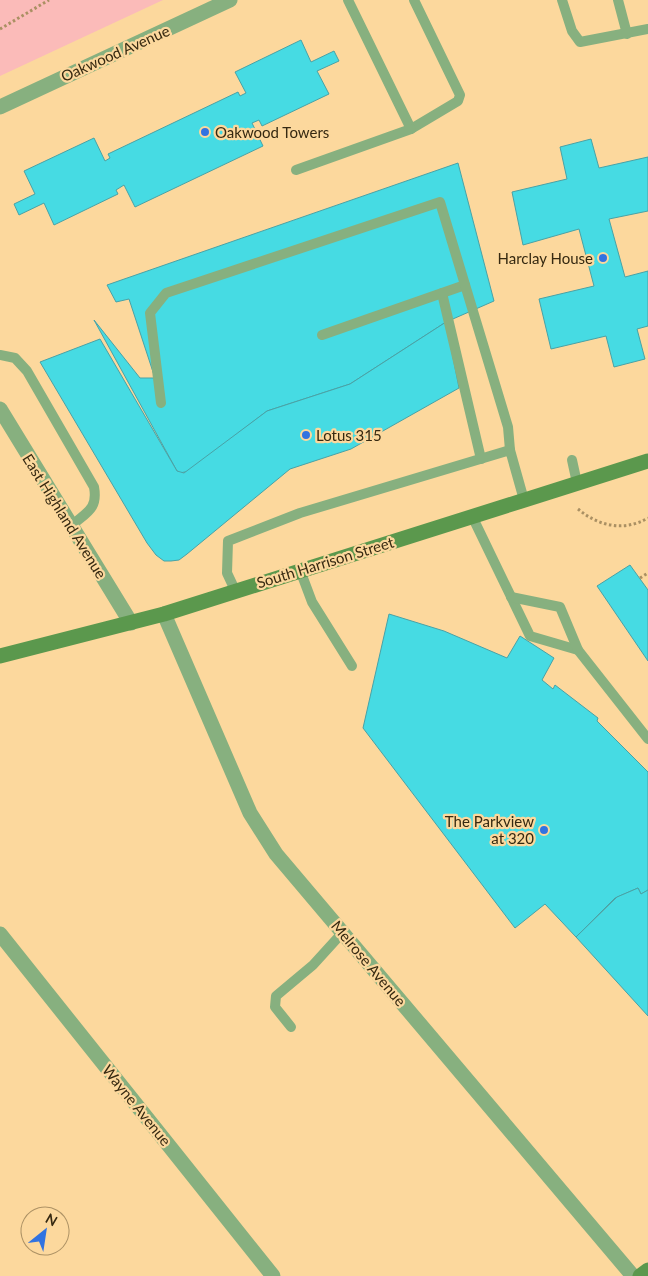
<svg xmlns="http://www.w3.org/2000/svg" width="648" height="1276" font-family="Lato,sans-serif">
  <rect width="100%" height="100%" fill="#fcd89d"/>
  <polygon fill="#fbbbb9" points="0,0 163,0 0,76"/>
  <g fill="#46dbe3" stroke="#49a2a6">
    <polygon points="301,40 311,62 334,51 339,61 317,71 329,94 262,126 259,120 252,123 263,146 135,207 124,185 116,190 118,194 54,225 44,203 19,215 14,204 35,194 24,171 94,138 105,161 110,158 108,154 238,92 240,96 246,93 235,72"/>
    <polygon points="591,139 599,168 648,157 648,211 609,219 625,277 648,271 648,326 637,329 645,359 614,367 606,336 551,349 539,299 594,286 579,229 523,245 512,192 567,179 560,147"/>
    <polygon points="458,163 494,301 446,322 350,384 267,411 189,471 180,473 177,471 94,320 140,378 155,378 129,299 116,302 107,285"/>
    <polygon points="446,322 459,388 351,449 290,469 187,554 179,560 171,561 164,561 156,555 147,543 40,362 100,339 177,471 184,473 267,411 350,384"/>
    <polygon points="630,565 648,590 648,661 597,586"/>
    <polygon points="389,614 444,631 507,658 520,636 554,658 542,680 553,689 555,685 598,718 597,721 648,772 648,890 641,894 638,888 615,898 576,937 545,904 515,928 363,728"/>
    <polygon points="638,888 641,894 648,890 648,1016 576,937 617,897"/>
  </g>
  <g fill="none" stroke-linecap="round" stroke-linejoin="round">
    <g stroke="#aa9063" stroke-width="3" stroke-dasharray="2.5 2.5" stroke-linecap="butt">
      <polyline points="0,29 49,0"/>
      <path d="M578,509C598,526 624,532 648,518"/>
      <polyline points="640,578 648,573"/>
    </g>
    <g stroke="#87b07f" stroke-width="10">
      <polyline points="348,0 411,129 458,101 460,95 414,0"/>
      <polyline points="562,0 572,31 580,42 648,29"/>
      <polyline points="618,0 627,34"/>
      <polyline points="296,170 411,129"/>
      <polyline points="442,293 481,459"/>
      <polyline points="322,335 465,285"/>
      <path d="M0,355L15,358L27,371L94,487C98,509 87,512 71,526"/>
      <polyline points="161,403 150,313 166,293 440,202 508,427 510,450"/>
      <polyline points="572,460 577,483"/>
      <polyline points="472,516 530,636 578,650"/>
      <polyline points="300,570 312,602 352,666"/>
      <polyline points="235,590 227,573 228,541 300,513 510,450 524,500"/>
      <polyline points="511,597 560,607 578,650 648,739"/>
      <polyline points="291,1027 275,1007 276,996 313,965 343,932"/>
    </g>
    <g stroke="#87b07f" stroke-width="15">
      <polyline points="0,107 230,0"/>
      <polyline points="0,409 131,623"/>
      <polyline points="164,614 250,813 276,854 633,1276"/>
      <polyline points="0,934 273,1276"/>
    </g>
    <g stroke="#5b984d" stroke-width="15">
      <polyline points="0,656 164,614 648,461"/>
      <polyline points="640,1276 648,1270"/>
    </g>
  </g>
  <g fill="#3173e1" stroke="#fcd89d" stroke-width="2">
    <circle cx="205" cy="132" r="5"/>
    <circle cx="603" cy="258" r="5"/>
    <circle cx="306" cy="435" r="5"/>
    <circle cx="544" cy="830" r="5"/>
  </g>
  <g text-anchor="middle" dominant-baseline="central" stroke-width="4.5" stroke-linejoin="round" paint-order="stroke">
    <g font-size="15" fill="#362911" stroke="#fcd89d">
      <text transform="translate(115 53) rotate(-24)">Oakwood Avenue</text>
      <text transform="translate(65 516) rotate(58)">East Highland Avenue</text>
      <text transform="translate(325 562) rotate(-17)">South Harrison Street</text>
      <text transform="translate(369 963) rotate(50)">Melrose Avenue</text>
      <text transform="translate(137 1105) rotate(51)">Wayne Avenue</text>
    </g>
    <g font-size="15" fill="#362911" stroke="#fcd89d" text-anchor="start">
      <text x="215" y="132">Oakwood Towers</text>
      <text x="593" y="258" text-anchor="end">Harclay House</text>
      <text x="316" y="435">Lotus 315</text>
      <text x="534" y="821" text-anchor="end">The Parkview<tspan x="534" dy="17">at 320</tspan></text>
    </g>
  </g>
  <g transform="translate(45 1231) rotate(30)"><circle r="24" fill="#fcd89d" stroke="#ad9265"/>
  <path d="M0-4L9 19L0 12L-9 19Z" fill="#3173e1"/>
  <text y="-8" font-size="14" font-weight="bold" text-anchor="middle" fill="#362911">N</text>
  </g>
</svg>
